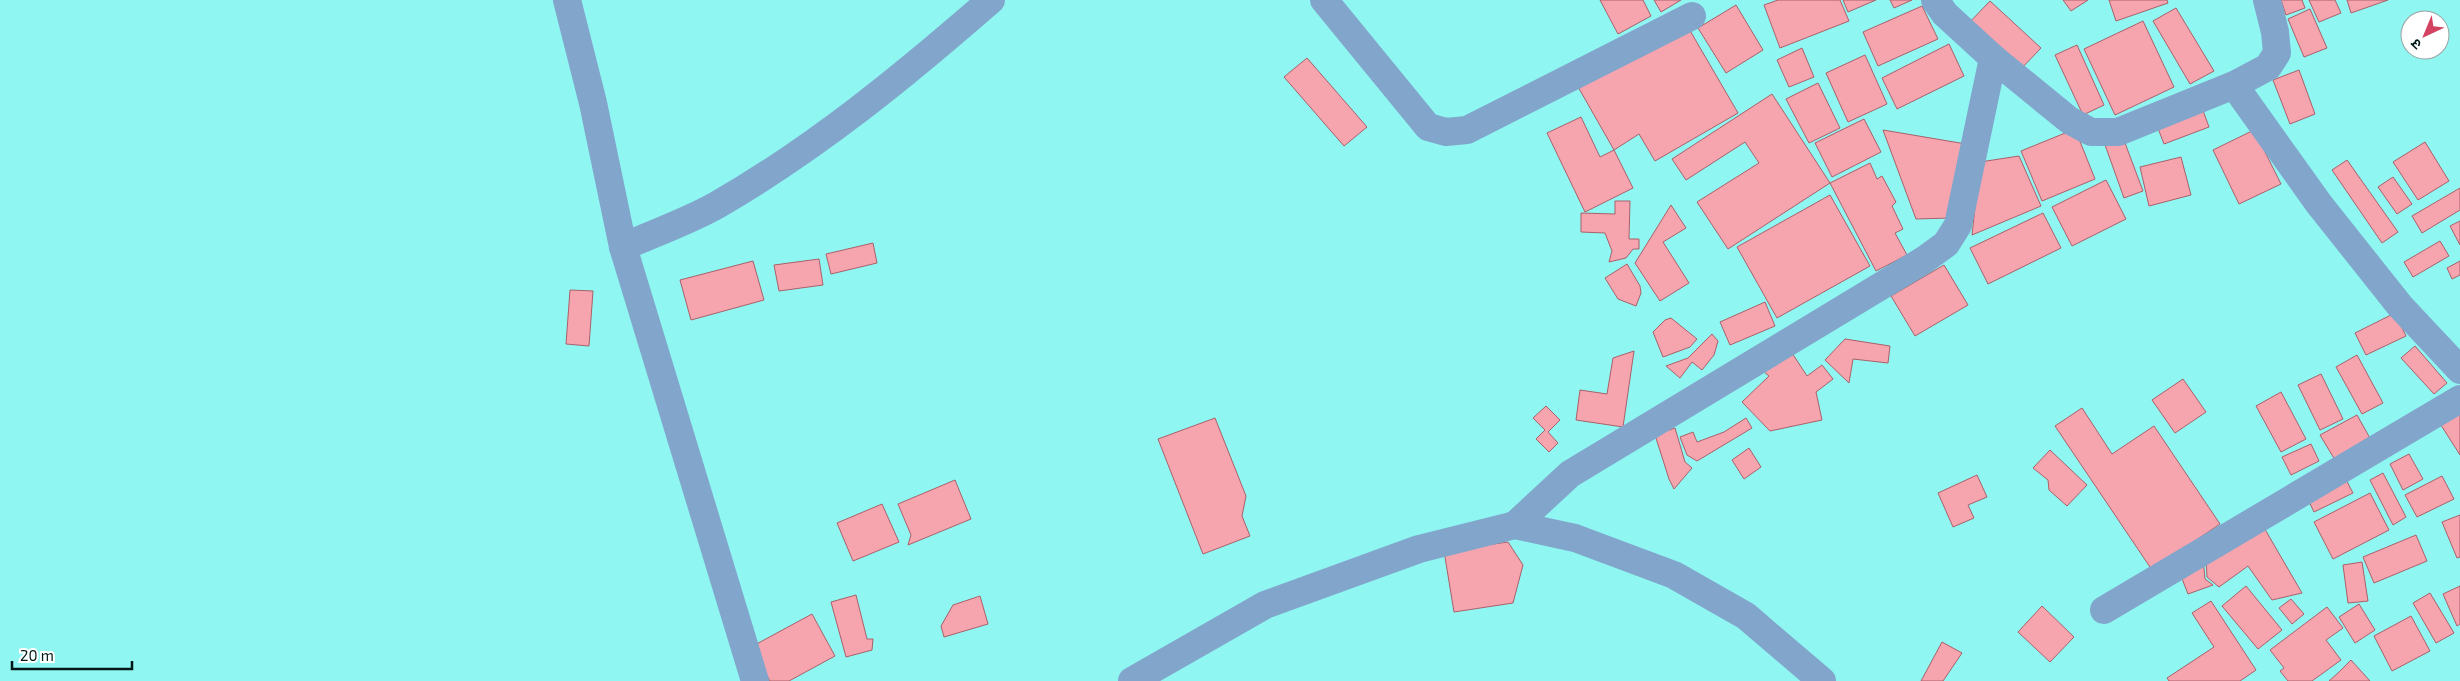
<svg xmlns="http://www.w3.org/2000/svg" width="2460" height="681" font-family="'Exo 2','Noto Sans Devanagari',sans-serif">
  <rect width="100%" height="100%" fill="#8ff6f2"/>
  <g fill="#f6a5ae" stroke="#aa606a">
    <polygon points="1600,0 1643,0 1651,16 1618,34"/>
    <polygon points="1654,0 1681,0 1661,12"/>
    <polygon points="1778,0 1840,0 1849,21 1780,48 1764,5"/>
    <polygon points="1843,0 1876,0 1848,12"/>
    <polygon points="1890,0 1912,0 1894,8"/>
    <polygon points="2063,0 2088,0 2071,11"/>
    <polygon points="2109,0 2167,0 2168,3 2116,21"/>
    <polygon points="2281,0 2302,0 2305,8 2286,15"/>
    <polygon points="2309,0 2335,0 2341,13 2319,22"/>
    <polygon points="2347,0 2388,0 2351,13"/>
    <polygon points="1990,1 2041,48 2018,72 1967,25"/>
    <polygon points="1736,5 1763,50 1726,73 1698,28"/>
    <polygon points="1922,6 1938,39 1878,66 1863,32"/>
    <polygon points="2176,8 2214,71 2190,84 2153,21"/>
    <polygon points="2310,9 2327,48 2304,57 2288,19"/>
    <polygon points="2143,21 2174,87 2115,115 2084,49"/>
    <polygon points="1685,22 1738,113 1655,161 1639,134 1614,150 1577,85"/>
    <polygon points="1949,44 1964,76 1897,109 1882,78"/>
    <polygon points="2077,45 2104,105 2083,115 2055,55"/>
    <polygon points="1802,48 1814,77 1789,87 1777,60"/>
    <polygon points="1865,55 1887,104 1848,122 1826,73"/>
    <polygon points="1307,58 1367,127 1344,146 1284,77"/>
    <polygon points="2299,70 2315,114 2290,124 2273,80"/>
    <polygon points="1818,83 1840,128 1809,143 1786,99"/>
    <polygon points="1772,94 1830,183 1728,249 1697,202 1759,163 1745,142 1686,180 1672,159"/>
    <polygon points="2201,105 2209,127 2164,144 2156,123"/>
    <polygon points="1581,117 1600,157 1614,150 1633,188 1585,212 1547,133"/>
    <polygon points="1864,119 1881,152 1832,177 1815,143"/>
    <polygon points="2075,129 2095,179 2042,201 2021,151"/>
    <polygon points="1883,130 1966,144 1949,218 1916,219"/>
    <polygon points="2254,130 2281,184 2239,204 2213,150"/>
    <polygon points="2122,135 2143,191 2124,198 2104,142"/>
    <polygon points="2425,142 2449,181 2418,200 2393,162"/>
    <polygon points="2019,156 2041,206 1972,235 1980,162"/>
    <polygon points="2181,157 2191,195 2149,206 2140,167"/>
    <polygon points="2347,160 2398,232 2382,243 2332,170"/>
    <polygon points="1870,163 1877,179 1882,176 1896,202 1892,206 1903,229 1895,233 1907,255 1876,271 1830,183"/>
    <polygon points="2393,177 2412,204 2397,214 2378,187"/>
    <polygon points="2106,180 2126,219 2072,246 2052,207"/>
    <polygon points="2460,188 2460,210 2422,233 2412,216"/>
    <polygon points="1830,195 1870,266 1777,318 1737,247"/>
    <polygon points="1615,201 1630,201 1629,239 1639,239 1639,249 1633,249 1626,258 1609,262 1612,251 1605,233 1581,232 1581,213 1615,214"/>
    <polygon points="1671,205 1686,228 1663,242 1689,283 1660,301 1635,263"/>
    <polygon points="2043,213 2061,248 1988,284 1970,248"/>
    <polygon points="2460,221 2460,245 2450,226"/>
    <polygon points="2440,241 2449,256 2413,277 2404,262"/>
    <polygon points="873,243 877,263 831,274 826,254"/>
    <polygon points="819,259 823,285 779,291 774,265"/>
    <polygon points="753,261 764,300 691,320 680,280"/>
    <polygon points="2460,261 2460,275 2452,279 2447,268"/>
    <polygon points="1627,264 1640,286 1641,293 1636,306 1618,299 1605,278"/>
    <polygon points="1944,265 1968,305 1915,336 1891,296"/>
    <polygon points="570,290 593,291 589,346 566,344"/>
    <polygon points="1765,302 1775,326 1730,345 1720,322"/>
    <polygon points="2395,313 2406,336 2366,355 2355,333"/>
    <polygon points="1671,318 1697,339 1690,347 1663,357 1653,332 1665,320"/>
    <polygon points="1712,334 1718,341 1714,355 1702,370 1692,362 1680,378 1666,366 1688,358"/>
    <polygon points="1845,339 1890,346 1888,363 1853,359 1849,383 1825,360"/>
    <polygon points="2415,346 2447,383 2434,394 2401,358"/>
    <polygon points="1634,351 1623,427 1576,420 1580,390 1607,394 1613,358"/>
    <polygon points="1792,353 1807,376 1822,365 1833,379 1816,392 1822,420 1770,431 1742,402 1769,376 1758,367"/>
    <polygon points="2357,355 2383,403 2362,414 2336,367"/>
    <polygon points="2321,374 2343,419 2320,430 2298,385"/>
    <polygon points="2183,379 2206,412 2175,433 2152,400"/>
    <polygon points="2281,392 2306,439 2281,452 2256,406"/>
    <polygon points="1546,406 1560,420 1548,432 1558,443 1549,452 1536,439 1545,430 1533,418"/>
    <polygon points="2082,408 2112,454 2154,426 2220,524 2152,570 2055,426"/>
    <polygon points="2460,409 2460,455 2439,422"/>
    <polygon points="2357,415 2371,440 2335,460 2320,435"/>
    <polygon points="1215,418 1246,496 1242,516 1250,536 1203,554 1158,439"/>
    <polygon points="1746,418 1752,428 1697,461 1687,455 1680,437 1693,432 1697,442 1724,432"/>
    <polygon points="1675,428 1685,462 1692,468 1674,489 1669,479 1655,435"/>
    <polygon points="2311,444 2319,461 2291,475 2282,457"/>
    <polygon points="1749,448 1761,467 1744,479 1732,460"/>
    <polygon points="2050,450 2087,485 2067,506 2049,490 2048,480 2033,468"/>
    <polygon points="2409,454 2423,479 2403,490 2390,464"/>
    <polygon points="2383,473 2406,517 2393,525 2370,480"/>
    <polygon points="1977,475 1987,497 1968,505 1974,518 1953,527 1938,493"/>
    <polygon points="2344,476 2353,493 2314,512 2306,495"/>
    <polygon points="2442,476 2454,499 2417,517 2405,495"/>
    <polygon points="955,480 971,519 908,545 911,535 898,504"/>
    <polygon points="2370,493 2389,530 2333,559 2314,522"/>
    <polygon points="882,504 899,542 853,561 837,523"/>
    <polygon points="2460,515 2460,557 2457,558 2442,522"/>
    <polygon points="2263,526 2302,593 2272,600 2248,566 2219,587 2207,577 2206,559"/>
    <polygon points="2416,535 2427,561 2374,583 2363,557"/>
    <polygon points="1508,542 1523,565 1513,603 1454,612 1444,551"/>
    <polygon points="2203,559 2205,579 2213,585 2188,594 2179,571"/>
    <polygon points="2362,562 2368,601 2348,603 2343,565"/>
    <polygon points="2246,586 2282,630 2258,649 2222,606"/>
    <polygon points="2460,586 2460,624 2457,626 2443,594"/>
    <polygon points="2430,593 2454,633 2436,643 2413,603"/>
    <polygon points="856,595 867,639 873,639 872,650 846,657 831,602"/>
    <polygon points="980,596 988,624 944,637 941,626 953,605"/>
    <polygon points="2291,599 2304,614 2292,624 2279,608"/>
    <polygon points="2211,601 2256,670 2240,681 2169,681 2167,678 2214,647 2192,613"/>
    <polygon points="2359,604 2375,630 2355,643 2339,617"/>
    <polygon points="2042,606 2074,637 2050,662 2018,632"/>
    <polygon points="2327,607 2343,628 2326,640 2341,660 2312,681 2288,681 2280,671 2284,668 2270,650"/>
    <polygon points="812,614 835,656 789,681 770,681 751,647"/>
    <polygon points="2411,616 2430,651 2392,671 2374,636"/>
    <polygon points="1942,642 1962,653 1943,681 1921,681"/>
    <polygon points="2351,660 2370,681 2329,681 2338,673"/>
  </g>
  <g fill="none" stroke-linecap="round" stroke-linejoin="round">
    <g stroke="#82a5cc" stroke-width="28">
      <polyline points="567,0 593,103 623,247 755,681"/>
      <polyline points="1324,0 1428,127 1446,132 1467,130 1692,16"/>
      <polyline points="1935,0 1945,14 1993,58 2069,120 2091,132 2118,132 2234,85 2268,67 2277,53 2275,32 2267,0"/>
      <polyline points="2234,85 2319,204 2400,306 2460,370"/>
      <path d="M623,247C654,233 687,222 717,205C816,148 905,75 991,0"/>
      <polyline points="1515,525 1570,474 1924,260 1946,244 1958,225 1993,58"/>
      <polyline points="2104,610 2460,399"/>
      <polyline points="1132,681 1265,605 1419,549 1515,525 1575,538 1674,575 1746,616 1822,681"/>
    </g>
  </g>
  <g transform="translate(2425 35) rotate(224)"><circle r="24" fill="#ffffff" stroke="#9aa3a3"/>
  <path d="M0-4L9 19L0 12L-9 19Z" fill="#d34361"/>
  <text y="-8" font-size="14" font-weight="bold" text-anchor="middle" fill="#031919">उ</text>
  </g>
  <path d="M12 661v8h120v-8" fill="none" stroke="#031919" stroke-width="2.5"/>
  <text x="20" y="661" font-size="15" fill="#031919" stroke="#ffffff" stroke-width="4" paint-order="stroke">20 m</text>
</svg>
